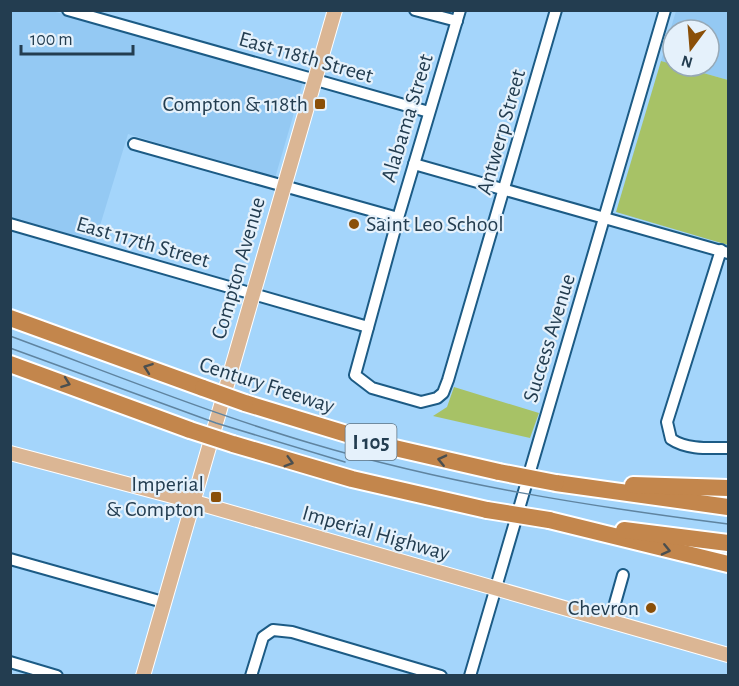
<svg xmlns="http://www.w3.org/2000/svg" width="739" height="686" font-family="'Alegreya Sans',sans-serif">
  <rect width="100%" height="100%" fill="#a4d5fb"/>
  <g fill="#94c9f3">
    <polygon points="10,11 52,11 303,82 275,178 128,134 95,242 11,219"/>
    <polygon points="676,11 728,11 728,80 678,66 709,66 709,30 673,30 673,65 661,61"/>
  </g>
  <g fill="#a7c266">
    <polygon points="661,61 728,80 728,245 616,212"/>
    <polygon points="454,387 539,413 530,438 433,416 447,407"/>
  </g>
  <g fill="none" stroke-linecap="round" stroke-linejoin="round">
    <defs>
      <g id="minor">
        <polyline points="68,10 429,112"/>
        <polyline points="415,10 457,21"/>
        <polyline points="460,10 398,218 355,375 372,388 421,402 437,398 443,393 448,380 556,10"/>
        <polyline points="134,144 398,218"/>
        <polyline points="414,164 728,253"/>
        <polyline points="10,224 368,327"/>
        <path d="M721,250L667,422L671,439C687,450 710,448 728,448"/>
        <polyline points="10,559 163,602"/>
        <polyline points="610,621 623,575"/>
        <polyline points="10,662 57,676"/>
        <polyline points="251,676 263,637 273,630 292,632 441,676"/>
        <polyline points="470,676 665,10"/>
      </g>
      <g id="major">
        <polyline points="10,453 191,501 728,655"/>
        <polyline points="143,676 335,10"/>
      </g>
      <g id="highway">
        <polyline points="10,318 203,388"/>
        <polyline points="10,364 190,430"/>
        <polyline points="245,403 386,446 499,472"/>
        <polyline points="233,444 352,479 487,510"/>
        <polyline points="556,483 728,507"/>
        <polyline points="633,485 728,488"/>
        <polyline points="549,520 728,564"/>
        <polyline points="624,530 728,543"/>
      </g>
    </defs>
    <use href="#minor" stroke="#1c5b85" stroke-width="14"/>
    <use href="#major" stroke="#fff" stroke-width="16"/>
    <use href="#highway" stroke="#fff" stroke-width="20"/>
    <use href="#minor" stroke="#fff" stroke-width="10"/>
    <use href="#major" stroke="#dbb694" stroke-width="14"/>
    <use href="#highway" stroke="#c3864c" stroke-width="16"/>
    <g stroke="#5f84a0" stroke-width="1.5">
      <path d="M10,336C110,373 209,413 310,443C447,484 587,506 728,524"/>
      <polyline points="10,348 216,423 345,462"/>
    </g>
    <defs>
      <g id="highway-bridge">
        <polyline points="203,388 245,403"/>
        <polyline points="190,430 233,444"/>
        <polyline points="499,472 556,483"/>
        <polyline points="487,510 549,520"/>
      </g>
    </defs>
    <use href="#highway-bridge" stroke="#fff" stroke-width="20" stroke-linecap="butt"/>
    <use href="#highway-bridge" stroke="#c3864c" stroke-width="16"/>
  </g>
  <defs><path id="oneway-chevron" d="M-2-3.5L2.5 0L-2 3.5" fill="none" stroke-width="1.6" stroke-linecap="round" stroke-linejoin="round" transform="scale(1.5)"/></defs>
  <g stroke="#4b4f4f">
    <use href="#oneway-chevron" transform="translate(148 368) rotate(-160)"/>
    <use href="#oneway-chevron" transform="translate(66 383) rotate(20)"/>
    <use href="#oneway-chevron" transform="translate(442 460) rotate(-167)"/>
    <use href="#oneway-chevron" transform="translate(289 462) rotate(16)"/>
    <use href="#oneway-chevron" transform="translate(666 550) rotate(13)"/>
  </g>
  <g fill="#8a4f08" stroke="#e5f1fb" stroke-width="2">
    <rect x="314" y="98" width="12" height="12" rx="3"/>
    <circle cx="354" cy="224" r="6"/>
    <rect x="210" y="491" width="12" height="12" rx="3"/>
    <circle cx="651" cy="608" r="6"/>
  </g>
  <g text-anchor="middle" dominant-baseline="central" stroke-width="4.5" stroke-linejoin="round" paint-order="stroke">
    <rect fill="#e5f1fb" stroke="#5d7383" stroke-width="1.5" x="345.5" y="424" width="51" height="36" rx="4.5"/>
    <g font-size="21" font-weight="bold" fill="#233d50">
      <text x="371" y="442">I 105</text>
    </g>
    <g font-size="22" fill="#233d50" stroke="#e5f1fb">
      <text transform="translate(306 57) rotate(16)">East 118th Street</text>
      <text transform="translate(407 118) rotate(-73)">Alabama Street</text>
      <text transform="translate(501 132) rotate(-74)">Antwerp Street</text>
      <text transform="translate(143 242) rotate(16)">East 117th Street</text>
      <text transform="translate(238 268) rotate(-74)">Compton Avenue</text>
      <text transform="translate(549 338) rotate(-73)">Success Avenue</text>
      <text transform="translate(267 385) rotate(18)">Century Freeway</text>
      <text transform="translate(376 533) rotate(16)">Imperial Highway</text>
    </g>
    <g font-size="22" fill="#233d50" stroke="#e5f1fb" text-anchor="end">
      <text x="308" y="104">Compton &amp; 118th</text>
      <text x="366" y="224" text-anchor="start">Saint Leo School</text>
      <text x="204" y="484">Imperial<tspan x="204" dy="25">&amp; Compton</tspan></text>
      <text x="639" y="608">Chevron</text>
    </g>
  </g>
  <rect width="739" height="686" fill="none" stroke="#233d50" stroke-width="24"/>
  <g transform="translate(691 48) rotate(196)"><circle r="28" fill="#e5f1fb" stroke="#97a9b7" stroke-width="1.5"/>
  <path d="M0-4.5L10 22L0 15L-10 22Z" fill="#8a4f08"/>
  <text y="-9" font-size="16" font-weight="bold" text-anchor="middle" fill="#233d50">N</text>
  </g>
  <path d="M21 45v9h112v-9" fill="none" stroke="#233d50" stroke-width="3"/>
  <text x="30" y="45" font-size="18" fill="#233d50" stroke="#e5f1fb" stroke-width="4.5" paint-order="stroke">100 m</text>
</svg>
